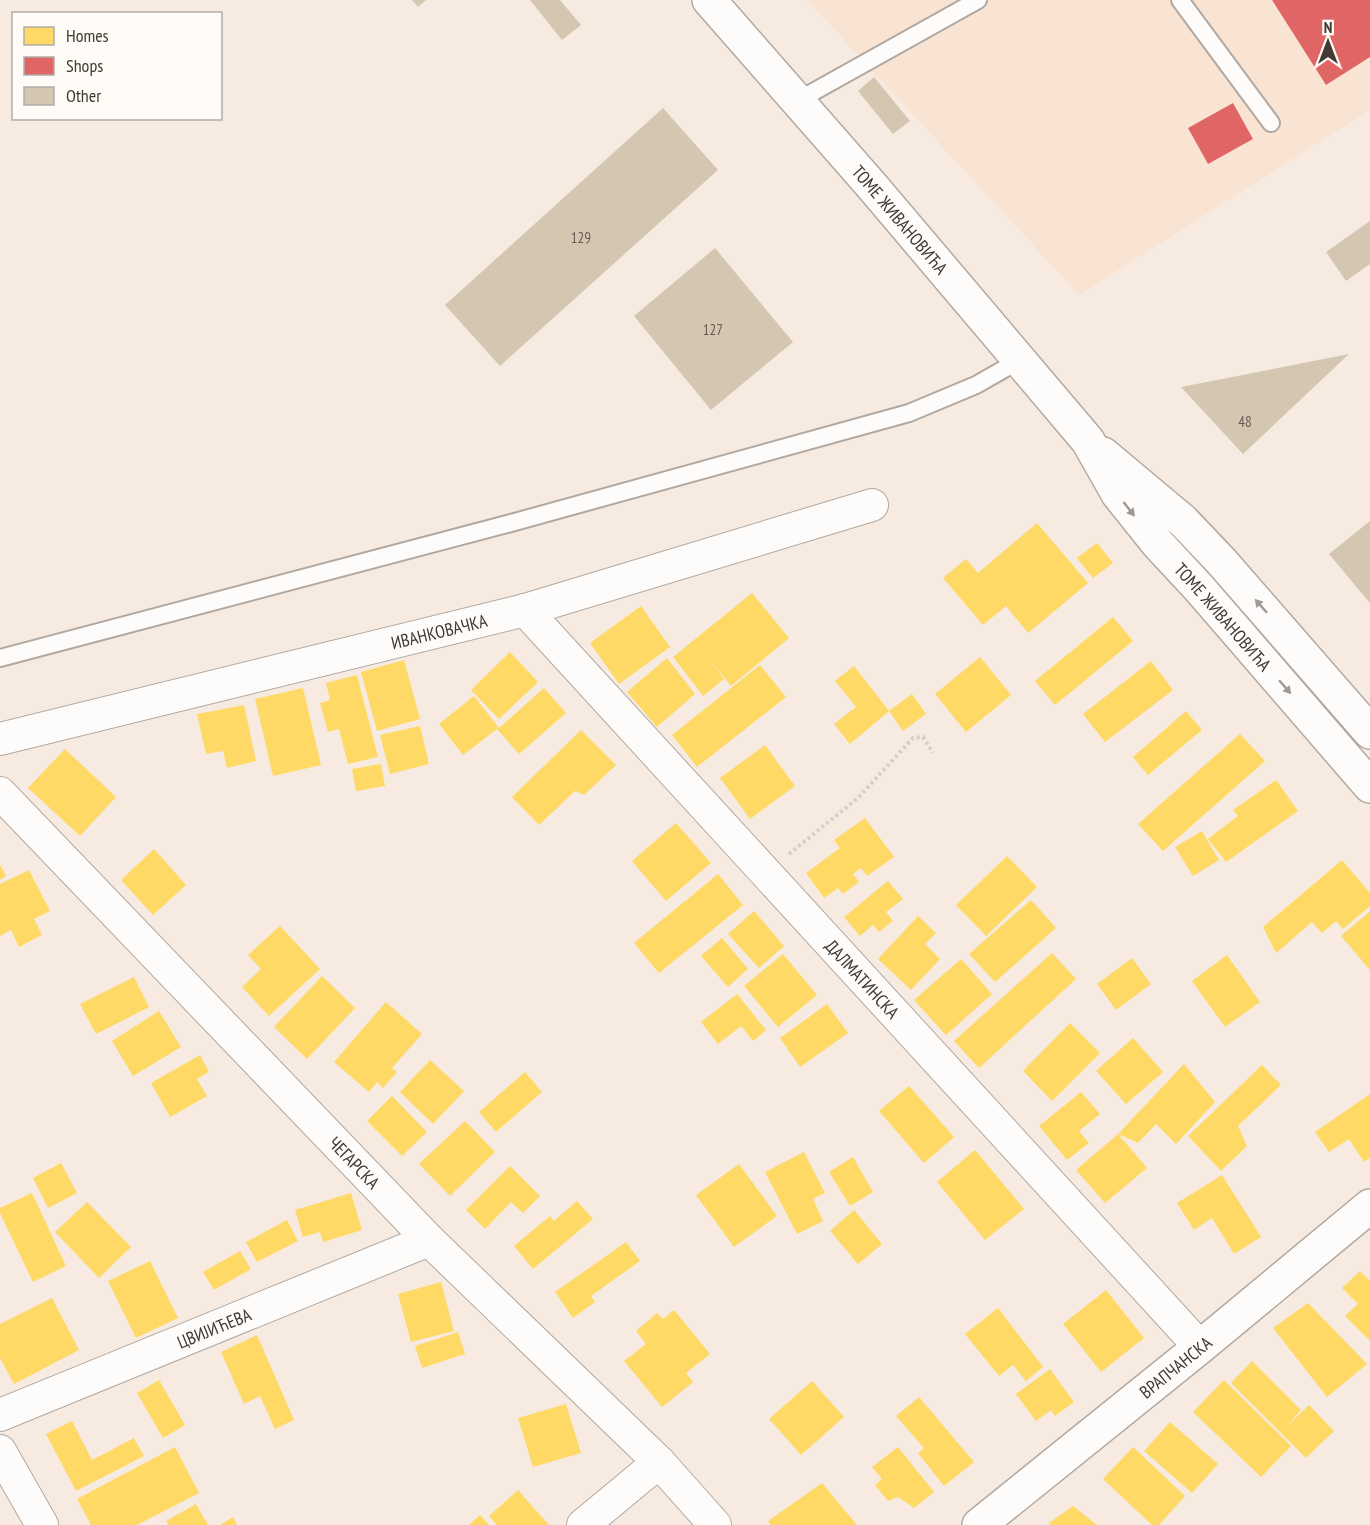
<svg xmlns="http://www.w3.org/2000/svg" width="1370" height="1525" font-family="'PT Sans Narrow',sans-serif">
  <rect width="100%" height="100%" fill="#f7ebe1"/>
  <polygon fill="#f9e4d3" points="807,0 1370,0 1370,110 1079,295"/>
  <g fill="#ffd966">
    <polygon points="1037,523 1088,583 1028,633 1006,606 983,625 943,578 966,559 978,573"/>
    <polygon points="1097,543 1113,563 1093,578 1077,558"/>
    <polygon points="752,593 789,638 731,686 711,661 724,679 703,696 673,657"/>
    <polygon points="641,606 670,647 619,684 590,643"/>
    <polygon points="1113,617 1133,641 1055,705 1035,681"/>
    <polygon points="510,652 538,682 499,719 471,690"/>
    <polygon points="980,657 1011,695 966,732 935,694"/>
    <polygon points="667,658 695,694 657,727 627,692"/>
    <polygon points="404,660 420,719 377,731 361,672"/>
    <polygon points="1151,661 1173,690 1105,742 1083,714"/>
    <polygon points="760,665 786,697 697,767 672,735"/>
    <polygon points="854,666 889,711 850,744 834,724 856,707 835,681"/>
    <polygon points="357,675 378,757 348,764 339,729 328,732 320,703 330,700 326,683"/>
    <polygon points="303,688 321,765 273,776 255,699"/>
    <polygon points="544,688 566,713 519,754 497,729 463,755 439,724 474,696 499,728"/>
    <polygon points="912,694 926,714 903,731 889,711"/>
    <polygon points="244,705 256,761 227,768 223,751 206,754 197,714"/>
    <polygon points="1186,711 1202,730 1148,775 1133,757"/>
    <polygon points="420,726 429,764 390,774 380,735"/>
    <polygon points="581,730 616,765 584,795 575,791 539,825 512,797"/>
    <polygon points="1240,734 1265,761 1163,851 1138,824"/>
    <polygon points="765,745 795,786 750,819 720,778"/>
    <polygon points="65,749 116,797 80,836 28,788"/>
    <polygon points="381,764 385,786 356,791 352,769"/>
    <polygon points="1276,780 1298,811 1226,862 1208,839 1238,816 1233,810"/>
    <polygon points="865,818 894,857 867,876 861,868 853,874 859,882 843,894 838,888 824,898 806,873 840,848 834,840"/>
    <polygon points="676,823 711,863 666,901 632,861"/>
    <polygon points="1202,831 1219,860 1193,876 1175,847"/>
    <polygon points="154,849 186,885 153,915 121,880"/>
    <polygon points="1007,856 1037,887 986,936 956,905"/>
    <polygon points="1342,860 1370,893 1370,906 1343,929 1336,921 1322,933 1312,922 1276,953 1263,927"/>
    <polygon points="0,865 6,876 0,880"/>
    <polygon points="29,870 50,911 34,919 42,935 19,947 11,930 0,936 0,884"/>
    <polygon points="718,874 743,905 659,973 634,943"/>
    <polygon points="888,881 903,899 886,912 893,921 879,932 873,925 860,936 844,917"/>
    <polygon points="1031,900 1056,928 995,982 969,954"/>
    <polygon points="754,911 784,946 759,968 728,934"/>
    <polygon points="1370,911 1370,970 1341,936"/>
    <polygon points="918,916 936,933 925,944 940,959 911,990 878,959"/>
    <polygon points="280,926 320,969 269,1016 242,987 261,969 248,955"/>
    <polygon points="722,938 748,969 728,987 701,956"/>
    <polygon points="1052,953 1076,979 979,1068 954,1041"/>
    <polygon points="783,954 817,995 778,1027 744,986"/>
    <polygon points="1227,955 1260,1002 1225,1027 1192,981"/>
    <polygon points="1132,958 1151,984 1116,1010 1097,984"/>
    <polygon points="961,959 992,994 946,1035 914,1000"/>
    <polygon points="322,976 355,1008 307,1059 274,1027"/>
    <polygon points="134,977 149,1007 96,1034 80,1004"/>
    <polygon points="737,994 766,1030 753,1041 741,1026 718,1044 701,1022"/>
    <polygon points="386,1002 422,1034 392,1068 397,1072 383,1088 377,1082 369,1092 334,1062"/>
    <polygon points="827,1004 848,1033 800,1067 780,1038"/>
    <polygon points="159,1011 181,1047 133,1076 112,1041"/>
    <polygon points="1070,1023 1100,1053 1052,1101 1023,1071"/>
    <polygon points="1133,1038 1163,1072 1126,1104 1096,1071"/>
    <polygon points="200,1055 209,1072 197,1079 207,1096 170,1117 151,1083"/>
    <polygon points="430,1060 464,1091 433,1124 400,1092"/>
    <polygon points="1184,1064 1215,1102 1176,1144 1156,1124 1138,1143 1118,1134"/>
    <polygon points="1262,1065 1281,1085 1238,1126 1247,1146 1221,1171 1188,1136"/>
    <polygon points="525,1072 542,1092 496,1132 479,1112"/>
    <polygon points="909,1086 954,1137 924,1163 879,1111"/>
    <polygon points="1081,1092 1100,1114 1079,1131 1089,1143 1067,1160 1039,1126"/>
    <polygon points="1370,1094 1370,1158 1364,1162 1349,1139 1329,1152 1315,1132"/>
    <polygon points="392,1096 427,1132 402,1156 367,1121"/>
    <polygon points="465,1121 495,1152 450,1196 419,1164"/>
    <polygon points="1118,1134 1147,1168 1105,1203 1076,1170"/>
    <polygon points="975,1150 1024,1209 985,1240 937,1182"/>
    <polygon points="804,1152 825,1193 813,1199 823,1221 797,1234 765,1172"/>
    <polygon points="853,1157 873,1192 850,1206 829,1172"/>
    <polygon points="61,1163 77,1193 48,1208 33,1178"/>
    <polygon points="739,1164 777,1216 734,1247 696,1195"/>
    <polygon points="510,1166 540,1196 523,1213 511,1202 485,1229 466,1210"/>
    <polygon points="1222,1175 1261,1237 1234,1254 1212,1218 1194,1230 1177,1203"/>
    <polygon points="32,1193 66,1266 33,1282 0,1213 0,1208"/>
    <polygon points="351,1193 362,1230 323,1242 320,1232 303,1237 295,1210"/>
    <polygon points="577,1201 593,1219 533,1269 514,1246 550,1216 554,1221"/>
    <polygon points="87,1202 131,1247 99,1278 55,1232"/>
    <polygon points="854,1210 882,1244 858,1264 830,1231"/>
    <polygon points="287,1220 298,1241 257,1262 246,1242"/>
    <polygon points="626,1242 640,1261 591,1296 595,1302 573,1318 555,1292"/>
    <polygon points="240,1251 251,1269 214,1290 203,1272"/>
    <polygon points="150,1261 178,1318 136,1338 108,1281"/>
    <polygon points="1360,1271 1370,1281 1370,1341 1345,1316 1358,1304 1342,1288"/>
    <polygon points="441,1282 454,1331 411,1342 398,1294"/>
    <polygon points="1106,1290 1144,1338 1101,1372 1063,1324"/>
    <polygon points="52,1298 79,1350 14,1384 0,1358 0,1324"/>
    <polygon points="1308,1303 1367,1364 1327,1397 1273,1328"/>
    <polygon points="998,1308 1043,1367 1026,1381 1013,1365 999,1376 965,1334"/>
    <polygon points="674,1310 710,1354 686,1373 693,1382 662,1407 624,1361 646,1344 636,1331 657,1313 663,1319"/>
    <polygon points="458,1332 465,1354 422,1368 415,1346"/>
    <polygon points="257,1335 294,1420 275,1429 260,1396 244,1404 221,1352"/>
    <polygon points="1252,1361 1301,1410 1286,1427 1309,1405 1334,1431 1306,1458 1231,1383"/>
    <polygon points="1050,1369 1074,1402 1055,1416 1051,1410 1036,1421 1016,1394"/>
    <polygon points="159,1380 185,1425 163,1438 137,1393"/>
    <polygon points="1224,1380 1291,1446 1261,1477 1193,1412"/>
    <polygon points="812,1381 844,1417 801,1455 769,1419"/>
    <polygon points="919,1397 974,1462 944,1486 918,1453 924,1448 896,1416"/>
    <polygon points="566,1404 581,1453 533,1467 518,1418"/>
    <polygon points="72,1421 92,1460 134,1438 144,1456 76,1491 46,1434"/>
    <polygon points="1170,1422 1218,1464 1192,1493 1144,1451"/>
    <polygon points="175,1447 199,1493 137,1525 91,1525 77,1499"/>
    <polygon points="898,1447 934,1492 914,1508 898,1497 888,1501 875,1485 882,1479 872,1467"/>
    <polygon points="1133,1447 1185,1496 1159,1525 1152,1525 1103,1479"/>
    <polygon points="822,1483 857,1525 771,1525 768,1521"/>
    <polygon points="518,1490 549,1525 497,1525 489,1516"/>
    <polygon points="196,1504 208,1525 169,1525 166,1521"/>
    <polygon points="1073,1506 1097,1525 1051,1525 1049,1523"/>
    <polygon points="480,1515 489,1525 469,1525"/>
    <polygon points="233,1517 237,1525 220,1525"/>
  </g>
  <g fill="#e06666">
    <polygon points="1272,0 1370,0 1370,57 1326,85"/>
    <polygon points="1233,103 1253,139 1208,164 1188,128"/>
  </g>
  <g fill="#d3c7b2">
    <polygon points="412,0 426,0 418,7"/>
    <polygon points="530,0 560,0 581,25 562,40"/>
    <polygon points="874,77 910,121 893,134 858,91"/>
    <polygon points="663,108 718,170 500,366 445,305"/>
    <polygon points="1370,221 1370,264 1346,281 1326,252"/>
    <polygon points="715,248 793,342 711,410 634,316"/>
    <polygon points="1349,354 1243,454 1181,387"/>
    <polygon points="1370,521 1370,603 1329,554"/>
  </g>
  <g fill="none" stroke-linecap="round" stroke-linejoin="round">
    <defs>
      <g id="service">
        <polyline points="1180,0 1271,123"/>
        <polyline points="797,101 978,0"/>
        <polyline points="0,658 511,523 909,413 976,385 1020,360"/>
      </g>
      <g id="minor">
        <path id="s1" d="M525,610L1200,1347"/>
        <path id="s2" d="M0,739L525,610L872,505"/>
        <path id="s3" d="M0,793L429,1240L659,1462L715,1525"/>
        <path id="s4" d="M0,1415L429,1240"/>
        <polyline points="0,1451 42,1525"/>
        <polyline points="583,1525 659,1462"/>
      </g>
      <g id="secondary">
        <path id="s5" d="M709,0L872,186L1088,441L1118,494L1158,544L1199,588L1370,786"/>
        <polyline points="1103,454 1183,521 1222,562 1370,732"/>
        <path id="s6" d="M979,1525L1200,1347L1370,1206"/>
      </g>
    </defs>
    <use href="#service" stroke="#b1a8a1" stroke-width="20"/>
    <use href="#minor" stroke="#b1a8a1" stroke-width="34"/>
    <use href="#secondary" stroke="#b1a8a1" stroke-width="36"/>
    <polyline stroke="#d3cfcc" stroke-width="4" stroke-dasharray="3 3" stroke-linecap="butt" points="789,854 858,798 913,738 923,737 933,753"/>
    <use href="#service" stroke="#fefcfa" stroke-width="16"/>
    <use href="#minor" stroke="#fefcfa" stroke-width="32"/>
    <use href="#secondary" stroke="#fefcfa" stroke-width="33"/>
  </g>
  <defs><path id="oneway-solid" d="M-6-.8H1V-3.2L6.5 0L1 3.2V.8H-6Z" transform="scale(1.5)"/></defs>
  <g fill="#a09a96">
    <use href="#oneway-solid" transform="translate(1129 509) rotate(52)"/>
    <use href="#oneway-solid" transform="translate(1261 606) rotate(-131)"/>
    <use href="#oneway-solid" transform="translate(1285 687) rotate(49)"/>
  </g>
  <g text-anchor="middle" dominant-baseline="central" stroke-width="6" stroke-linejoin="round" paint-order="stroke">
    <g font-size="15" fill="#665c52">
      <text x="581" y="237">129</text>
      <text x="713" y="329">127</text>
      <text x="1245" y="421">48</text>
    </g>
    <g font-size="18" fill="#413932" stroke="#fffbf7">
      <text stroke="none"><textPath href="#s5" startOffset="291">ТОМЕ ЖИВАНОВИЋА</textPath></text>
      <text stroke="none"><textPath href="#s5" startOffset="804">ТОМЕ ЖИВАНОВИЋА</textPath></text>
      <text stroke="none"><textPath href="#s2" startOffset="452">ИВАНКОВАЧКА</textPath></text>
      <text stroke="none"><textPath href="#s1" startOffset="500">ДАЛМАТИНСКА</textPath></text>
      <text stroke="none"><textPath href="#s3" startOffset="512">ЧЕГАРСКА</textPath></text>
      <text stroke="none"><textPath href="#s4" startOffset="231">ЦВИЈИЋЕВА</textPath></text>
      <text stroke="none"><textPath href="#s6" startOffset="252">ВРАПЧАНСКА</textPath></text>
    </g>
  </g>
  <rect x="12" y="12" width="210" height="108" fill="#fffbf7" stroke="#b3ada8" stroke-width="1.5"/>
  <rect x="24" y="27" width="30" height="18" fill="#ffd966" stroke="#b3ada8" stroke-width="1.5"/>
  <text x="66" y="42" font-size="18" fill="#413932">Homes</text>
  <rect x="24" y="57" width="30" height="18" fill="#e06666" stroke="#b3ada8" stroke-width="1.5"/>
  <text x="66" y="72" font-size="18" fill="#413932">Shops</text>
  <rect x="24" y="87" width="30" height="18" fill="#d3c7b2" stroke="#b3ada8" stroke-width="1.5"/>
  <text x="66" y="102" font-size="18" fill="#413932">Other</text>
  <g transform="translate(1328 42)" stroke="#fffbf7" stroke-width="4.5" paint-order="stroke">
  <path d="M0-4.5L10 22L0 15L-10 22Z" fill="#413932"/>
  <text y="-9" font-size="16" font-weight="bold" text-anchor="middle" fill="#413932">N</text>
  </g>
</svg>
